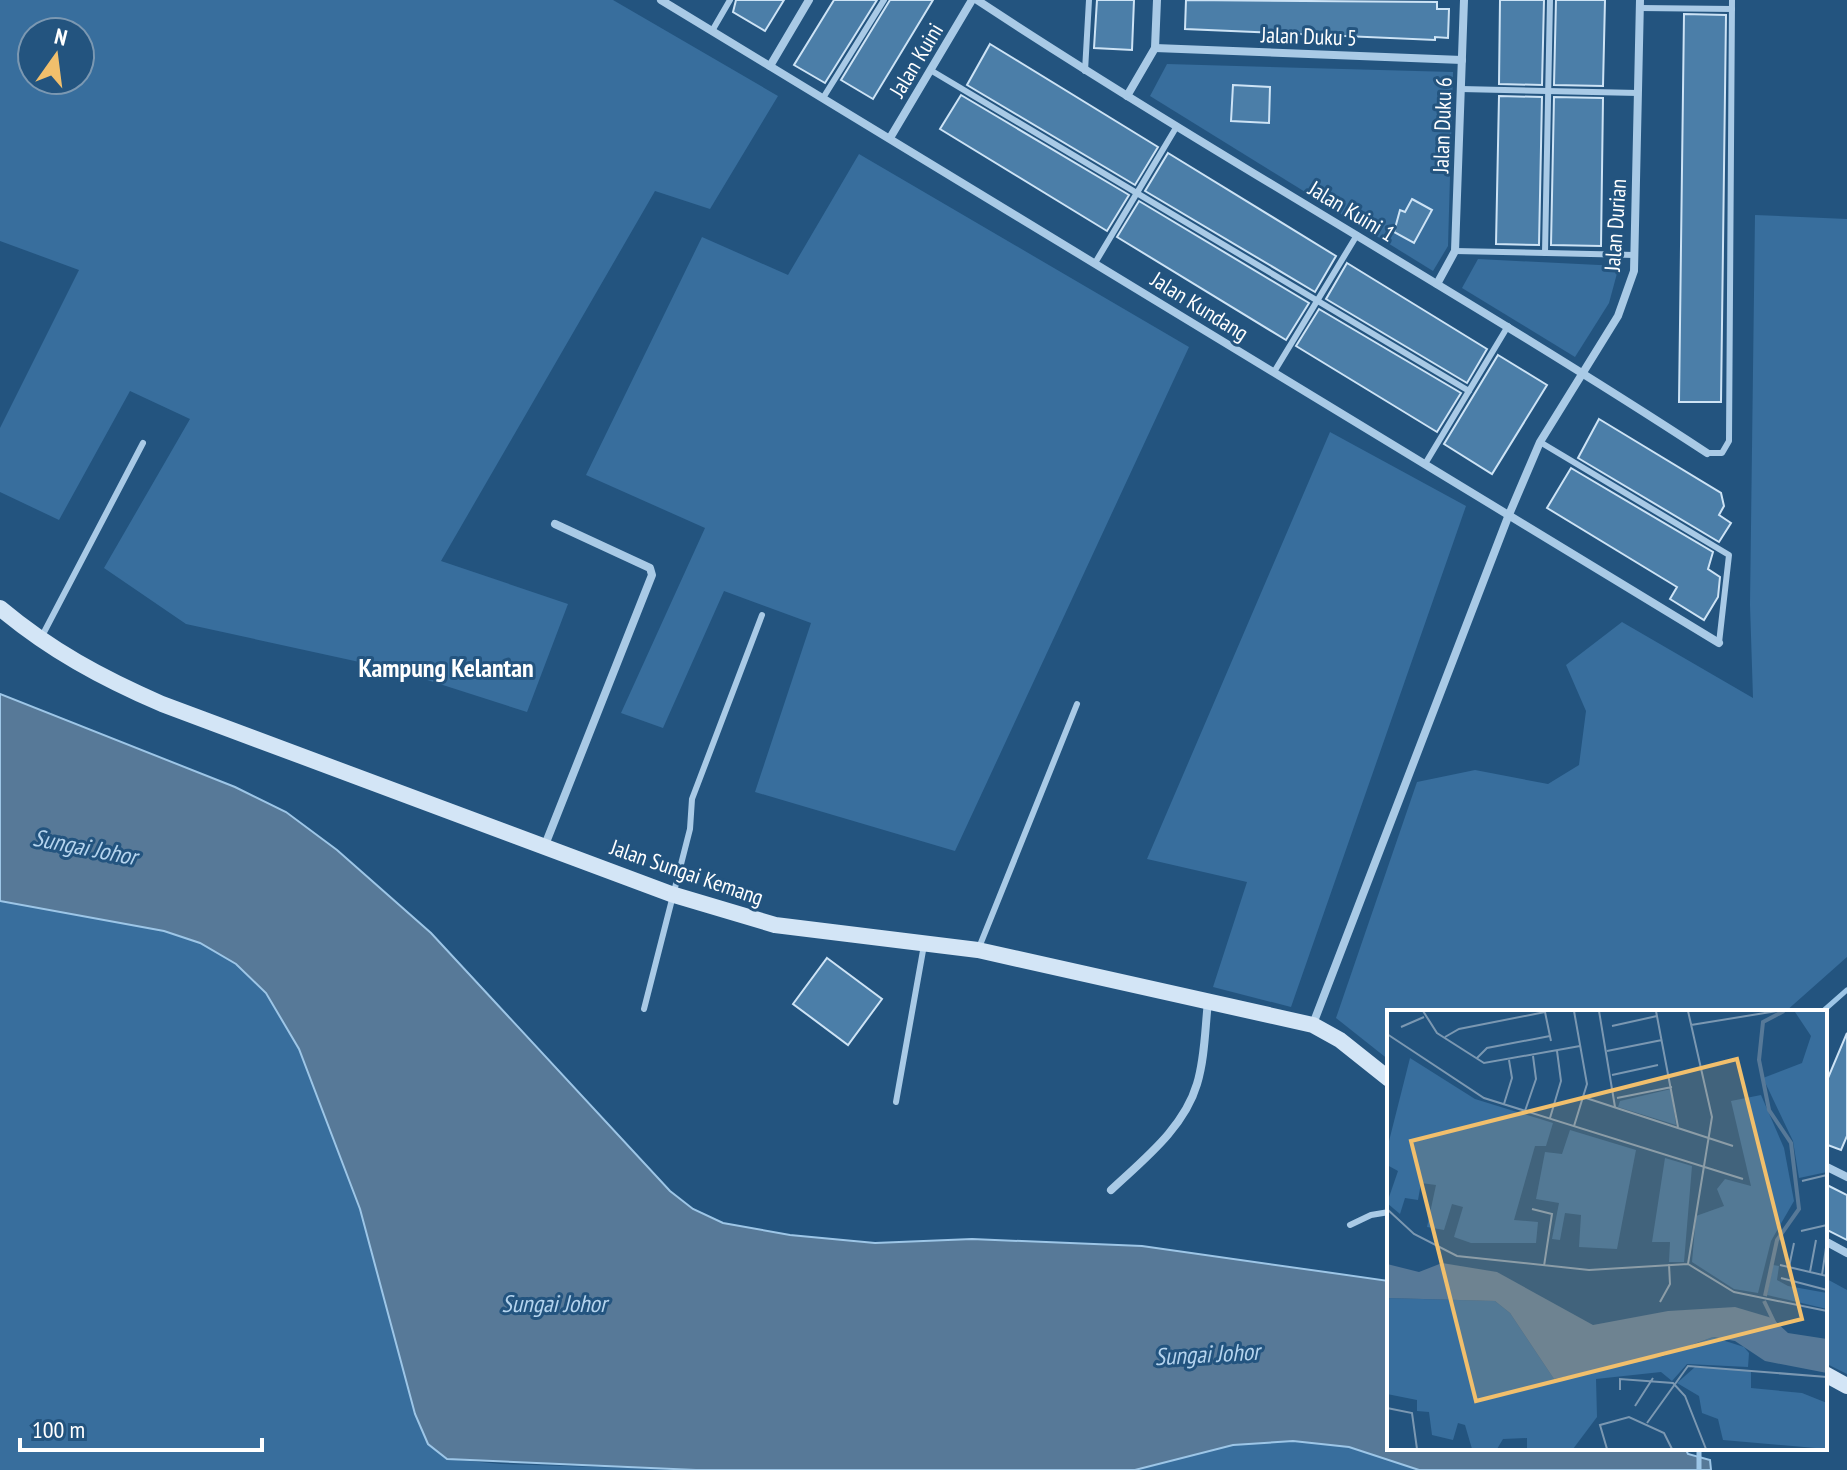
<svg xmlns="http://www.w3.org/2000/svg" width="1847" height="1470" font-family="'PT Sans Narrow',sans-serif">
  <rect width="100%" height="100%" fill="#23547f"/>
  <g fill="#386e9d" fill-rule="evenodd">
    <path d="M0,0H613L778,96L710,209L655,191L441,561L568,604L527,712L396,670L186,624L104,568L190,419L130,391L59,520L0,492V428L79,270L0,241ZM32,32H80V80H32Z"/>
    <polygon points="1167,64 1453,72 1448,246 1433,271 1150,96"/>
    <polygon points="859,154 1189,347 955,851 755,792 811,623 724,591 663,728 621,713 705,528 586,475 702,237 788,275"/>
    <polygon points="1755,215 1847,219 1847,957 1785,1012 1389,1012 1389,1060 1336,1018 1417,782 1475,770 1548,784 1579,765 1586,711 1566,665 1622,622 1753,698 1750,605"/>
    <polygon points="1478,259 1619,266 1609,303 1575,357 1462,288"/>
    <polygon points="1330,432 1466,506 1291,1007 1213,987 1247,882 1147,859"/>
    <polygon points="0,901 164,931 200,943 236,964 266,993 299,1049 360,1209 404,1368 447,1459 501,1464 696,1470 0,1470"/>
    <polygon points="1825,1278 1847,1290 1847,1374 1825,1363"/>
    <polygon points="1293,1441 1349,1447 1419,1470 1135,1470 1233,1445"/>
  </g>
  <polygon fill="#577998" stroke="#9dc6e7" stroke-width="2" points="0,694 235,787 286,812 337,850 431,933 670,1191 693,1209 723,1223 790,1235 875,1243 972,1239 1142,1246 1389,1281 1389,1448 1685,1448 1688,1454 1710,1460 1711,1470 1419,1470 1349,1447 1293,1441 1233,1445 1135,1470 696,1470 447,1459 428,1444 415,1414 360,1209 299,1049 266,993 236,964 200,943 164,931 0,901"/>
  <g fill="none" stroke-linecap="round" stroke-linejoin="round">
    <g stroke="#9dc6e7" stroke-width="5">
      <polyline points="1822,1012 1847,990"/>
      <polyline points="1699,1470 1699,1448"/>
    </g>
  </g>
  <g fill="#4b7ea8" stroke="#cde3f5" stroke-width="2">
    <polygon points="736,0 784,0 765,31 733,12"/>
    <polygon points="834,0 877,0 825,83 794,65"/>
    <polygon points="890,0 933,0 873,99 841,80"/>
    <polygon points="1097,0 1134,0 1132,50 1094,48"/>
    <polygon points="1186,0 1437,2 1437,9 1449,9 1448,38 1435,37 1435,40 1185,29"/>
    <polygon points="1500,0 1544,0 1542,85 1499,84"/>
    <polygon points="1556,0 1605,0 1603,86 1554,85"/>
    <polygon points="1684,14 1726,15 1721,402 1679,402"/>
    <polygon points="990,44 1158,147 1135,185 967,85"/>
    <polygon points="1233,85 1270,87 1269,123 1231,121"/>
    <polygon points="961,95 1129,195 1107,231 940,129"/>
    <polygon points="1499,96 1542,97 1539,245 1496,244"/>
    <polygon points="1554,97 1603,98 1601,246 1551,245"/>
    <polygon points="1168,153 1336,256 1315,292 1145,191"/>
    <polygon points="1412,199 1432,210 1414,243 1394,232 1400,210 1405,212"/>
    <polygon points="1139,201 1309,303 1286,340 1117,237"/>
    <polygon points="1347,263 1487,349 1467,383 1326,299"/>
    <polygon points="1319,309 1461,393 1437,432 1296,346"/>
    <polygon points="1498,355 1547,385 1492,474 1444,444"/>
    <polygon points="1599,419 1721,493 1724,506 1719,515 1731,523 1719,542 1578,458"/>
    <polygon points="1571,468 1713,552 1708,569 1720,577 1718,597 1704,620 1670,599 1677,587 1547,508"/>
    <polygon points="827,958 882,999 848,1045 793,1004"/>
    <polygon points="1847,1033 1847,1136 1841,1150 1825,1144 1825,1085"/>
    <polygon points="1825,1184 1847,1195 1847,1240 1825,1229"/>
  </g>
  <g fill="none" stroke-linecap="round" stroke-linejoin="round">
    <g stroke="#a9cae6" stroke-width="6">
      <polyline points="1640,8 1732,9"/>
      <polyline points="712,31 730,0"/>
      <polyline points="932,71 1469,391"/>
      <polyline points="1085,71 1089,0"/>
      <polyline points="1461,89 1638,93"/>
      <polyline points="823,98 884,0"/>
      <polyline points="1455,251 1635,255"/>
      <polyline points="1545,253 1550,0"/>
      <polyline points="1095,263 1177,126"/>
      <polyline points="1274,372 1357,235"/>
      <polyline points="1540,442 1729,555 1719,643"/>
      <polyline points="1707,453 1722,453 1729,441 1732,0"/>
      <polyline points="1425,464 1508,326"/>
      <polyline points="41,638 143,443"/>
      <polyline points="978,950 1077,704"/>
      <polyline points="644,1009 690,829 692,799 762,615"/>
      <polyline points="896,1102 924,945"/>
      <polyline points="1350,1225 1371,1215 1389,1212"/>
    </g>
    <g stroke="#a9cae6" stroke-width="8">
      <polyline points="661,0 1719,643"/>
      <path d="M977,0C1216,157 1467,296 1707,453"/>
      <polyline points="1155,48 1462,60"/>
      <polyline points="770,66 809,0"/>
      <polyline points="1127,96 1155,48 1157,0"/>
      <polyline points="890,138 972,0"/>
      <polyline points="1437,284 1455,251 1464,0"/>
      <polyline points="545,845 652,575 650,568 555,524"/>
      <polyline points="1313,1024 1508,517 1540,442 1618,316 1634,271 1640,0"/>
      <polyline points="1825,1166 1847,1177"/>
      <path d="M1111,1190C1144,1159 1184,1128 1197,1084C1205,1058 1205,1028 1208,1002"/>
      <polyline points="1825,1241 1847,1253"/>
    </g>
    <g stroke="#d3e5f6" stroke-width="16">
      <path d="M0,608C50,650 102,678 162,704L671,894L775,925L978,950L1313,1025L1340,1040L1389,1079"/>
      <polyline points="1825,1374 1847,1386"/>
    </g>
  </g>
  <g text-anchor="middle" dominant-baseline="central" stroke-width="6" stroke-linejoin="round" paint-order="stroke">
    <g font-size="22" fill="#fff" stroke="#23547f">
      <text transform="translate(1309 36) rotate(2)">Jalan Duku 5</text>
      <text transform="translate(916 60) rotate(-59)">Jalan Kuini</text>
      <text transform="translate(1442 125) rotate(-88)">Jalan Duku 6</text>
      <text transform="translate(1352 211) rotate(31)">Jalan Kuini 1</text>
      <text transform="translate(1615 225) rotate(-86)">Jalan Durian</text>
      <text transform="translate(1200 306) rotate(32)">Jalan Kundang</text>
      <text transform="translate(687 872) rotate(19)">Jalan Sungai Kemang</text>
    </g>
    <g font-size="24" font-style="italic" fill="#b5d4ee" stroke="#23547f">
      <text transform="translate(85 847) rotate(11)">Sungai Johor</text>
      <text x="554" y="1303">Sungai Johor</text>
      <text transform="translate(1207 1354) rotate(-3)">Sungai Johor</text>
    </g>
    <g font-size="26" font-weight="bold" fill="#fff" stroke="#23547f">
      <text x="446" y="667">Kampung Kelantan</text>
    </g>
  </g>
  <g transform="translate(1387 1010)">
    <rect width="440" height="440" fill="#23547f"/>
    <path d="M440,1V162L412,168L406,131L376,68L415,53L424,26L408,2ZM23,48L88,89L166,113L159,136H148L127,210L151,212L149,233H84L67,227L76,197L65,194L57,220L40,217L49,175L34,173L31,190L18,188L13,204L0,193L11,161L0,155V139ZM284,79L289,115L231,97L233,91ZM374,85L397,138L407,191L384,231L371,283L347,279L305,252L309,206L337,196L330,179L338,169L364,176L344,91ZM183,120L249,140L230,239L192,237L194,205L178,203L173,230L165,229L172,193L149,189L158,142L175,144ZM278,148L305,156L297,252H282L283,232H265ZM386,255L392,256L390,270L401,276L440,283V299L380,285ZM0,288L108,291L123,303L167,369L277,346L326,327L357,337L362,343L361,357L300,354L285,371L274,362L209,369L210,407L186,439H140V428L116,429L110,439H85L78,415L71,413L66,430L45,425L42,402L30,401V390L0,384ZM308,357L364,361V378L415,383L440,393V439L336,430L331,409L315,403L312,386L290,373Z" fill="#386e9d"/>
    <path d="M55,253L110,262L206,315L281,301L348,297L385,308L401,323L440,329V363L378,351L348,331L326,327L267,349L167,369L123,303L108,291L0,288V254L32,262Z" fill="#577998"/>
    <path fill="none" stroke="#577998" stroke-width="4" d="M378,286L390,230L412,199L404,133L382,100L372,50L376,12L397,1M377,291L389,316"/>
    <path fill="none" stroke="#7b98b2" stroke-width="2" d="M36,1L50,23L97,53L193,36M187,1L200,74L187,116M212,1L228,97M269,1L291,117M301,1L325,107L301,254M158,2L164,31M304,15L390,1M225,16L270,6M14,17L37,7M0,24L97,88L356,169M58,27L72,19L158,2M220,41L275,30M90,48L100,38L163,26M225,65L271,55M196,87L346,136M230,88L285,77M117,94L125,68L122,50M138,101L149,69L146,46M163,108L174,71L170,41M415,171L440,165M0,199L27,224L70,246L202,260L301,254L347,282L440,301M145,199L165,204L157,256M414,221L440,215M393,255L440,266M402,257L407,233M423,262L429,230M435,265L440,231M394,268L440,280M273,292L283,274L282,254M233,380V369L286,373L298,386L319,439M248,396L266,368M0,398L25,403L30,439M260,413L301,356L440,367M220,439L213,415L242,407L277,423L285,439"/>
    <path fill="#f1bf6c" fill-opacity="0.15" stroke="#f1bf6c" stroke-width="4" d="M350,49L415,309L89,391L24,131Z"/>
    <rect width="440" height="440" fill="none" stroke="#fff" stroke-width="4"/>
  </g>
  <g transform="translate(56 56) rotate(14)"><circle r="38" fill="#23547f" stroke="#7b98b2" stroke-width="2"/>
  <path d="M0-6L14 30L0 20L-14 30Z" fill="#f1bf6c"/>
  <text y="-12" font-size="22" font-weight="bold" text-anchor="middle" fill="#ffffff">N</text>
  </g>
  <path d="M20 1438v12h242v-12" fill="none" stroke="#ffffff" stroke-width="4"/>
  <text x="32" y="1438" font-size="24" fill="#ffffff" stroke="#23547f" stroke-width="6" paint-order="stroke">100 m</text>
</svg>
